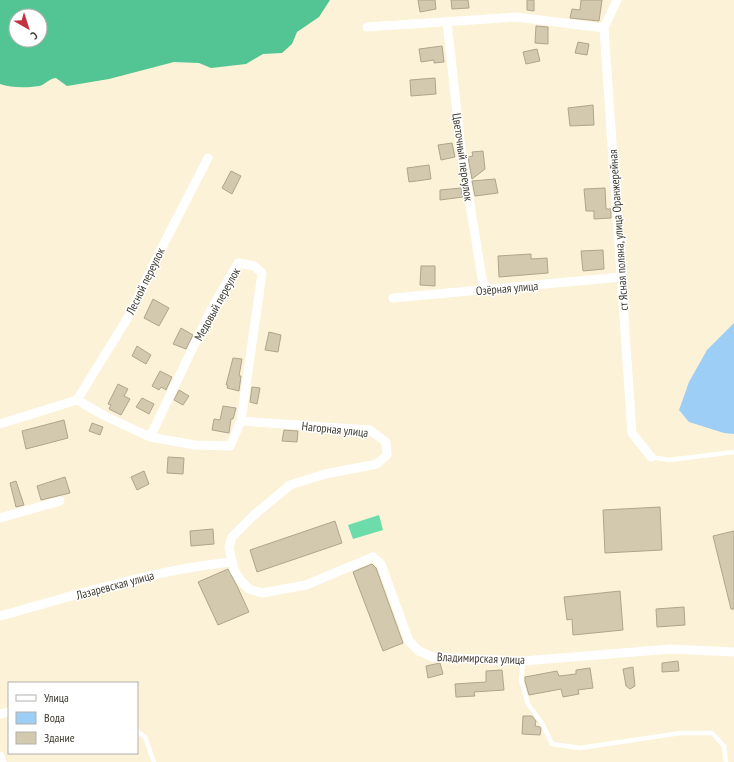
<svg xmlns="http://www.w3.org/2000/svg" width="734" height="762" font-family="'PT Sans Narrow',sans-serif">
  <rect width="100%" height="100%" fill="#fbf2d7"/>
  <polygon fill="#6cdcaa" points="379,515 383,530 353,539 348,525"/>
  <path fill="#53c493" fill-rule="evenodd" d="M0,0H330L319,17L297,32L292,44L282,53L263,54L246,64L211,68L199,63L174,62L109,79L67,86L56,78C48,79 45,85 39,86C27,88 11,88 0,84ZM16,16H40V40H16Z"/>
  <polygon fill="#9dcef6" points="734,323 734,434 724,433 689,422 679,410 689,382 707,350"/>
  <g fill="#d2c9af" stroke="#aea58c">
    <polygon points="418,0 435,0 436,9 420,12"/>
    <polygon points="451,0 468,0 469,8 452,9"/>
    <polygon points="527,0 534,0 534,11 527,10"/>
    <polygon points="581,0 602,0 599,21 570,18 572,9 580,10"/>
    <polygon points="536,26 548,27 548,44 535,43"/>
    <polygon points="578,42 589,44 587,55 575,53"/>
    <polygon points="442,46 444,62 434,63 434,60 421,62 419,49"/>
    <polygon points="537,49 540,61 526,64 523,52"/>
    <polygon points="435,78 436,94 411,96 410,80"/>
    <polygon points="593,105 594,125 570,126 568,108"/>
    <polygon points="452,143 455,157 441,160 438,145"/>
    <polygon points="483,151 485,169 472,179 468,157 473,156 472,152"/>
    <polygon points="429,165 431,179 409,182 407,168"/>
    <polygon points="231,171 241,176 232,194 222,188"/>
    <polygon points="495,179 498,193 475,196 472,181"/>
    <polygon points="461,188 463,197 440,200 440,190"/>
    <polygon points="605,188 606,209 611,209 611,218 594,219 594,211 586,211 584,189"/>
    <polygon points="603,250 604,269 583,271 581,251"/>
    <polygon points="531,254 531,259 547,258 548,273 499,277 498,256"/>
    <polygon points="421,266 435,266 435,286 420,285"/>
    <polygon points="153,299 169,308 159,326 144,318"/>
    <polygon points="181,328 193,335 186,349 173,344"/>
    <polygon points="269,332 281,335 278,352 265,350"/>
    <polygon points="137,346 151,355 146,364 132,356"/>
    <polygon points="233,358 242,359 239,376 241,376 239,391 227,388 228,385 226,385"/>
    <polygon points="160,371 172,377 166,390 161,387 159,390 152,386"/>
    <polygon points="118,384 128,389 124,396 130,399 121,415 109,409 111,405 108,404"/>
    <polygon points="252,387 260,388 257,404 250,402"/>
    <polygon points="179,390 189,396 183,405 174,400"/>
    <polygon points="142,398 154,404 149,414 136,407"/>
    <polygon points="223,406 236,408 233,419 231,419 229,433 212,430 214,419 220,420"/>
    <polygon points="64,420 68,438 26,449 22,431"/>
    <polygon points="92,423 103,427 100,435 89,431"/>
    <polygon points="284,430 298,431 297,442 282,441"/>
    <polygon points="168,457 184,458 183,474 167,473"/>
    <polygon points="144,471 149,484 137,490 131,477"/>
    <polygon points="65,477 70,493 41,500 37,486"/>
    <polygon points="16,481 24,505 16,507 10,483"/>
    <polygon points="660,507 662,550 605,553 603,510"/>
    <polygon points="335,521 342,543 257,572 250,550"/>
    <polygon points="213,529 214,544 191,546 190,531"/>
    <polygon points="734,531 734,609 731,609 713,536"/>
    <polygon points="372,564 376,568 403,643 383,651 353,572"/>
    <polygon points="228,569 237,586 249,612 218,625 198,582"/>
    <polygon points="620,591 623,630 573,635 572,619 567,620 564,597"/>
    <polygon points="684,607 685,625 657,627 656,609"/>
    <polygon points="678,661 679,671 662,672 662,663"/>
    <polygon points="440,663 443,674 428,678 426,666"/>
    <polygon points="633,667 635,686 630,689 626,686 623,669"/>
    <polygon points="590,668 593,688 578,690 579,694 563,697 561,689 529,695 525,681 525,677 557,671 559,676 576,674 576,670"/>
    <polygon points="502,670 504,690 474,692 475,696 456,697 455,684 486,682 486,671"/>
    <polygon points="523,716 532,716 536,721 535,726 540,727 541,729 540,735 522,734"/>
  </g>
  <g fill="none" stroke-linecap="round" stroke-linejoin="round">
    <g stroke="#fff" stroke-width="4.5">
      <polyline points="651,457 669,460 734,452"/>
      <polyline points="523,661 521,681 528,704 542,723 552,744 580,748 681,733 712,733 724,746 726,762"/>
      <polyline points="137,731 145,737 154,762"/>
    </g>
    <g stroke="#fff" stroke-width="9">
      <polyline points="617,0 604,28 632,433 651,457"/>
      <polyline points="447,22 461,149 483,284 489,289"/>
      <polyline points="367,27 516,17 604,28"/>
      <polyline points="393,298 621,277"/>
      <polyline points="77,400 105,416 150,437 195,445 230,446 241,421 370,430 386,442 387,455 377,464 325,474 290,485 253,516 232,537 229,547 234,570 241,581 249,589 262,593 306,585 373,557 381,564 409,641 419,651 433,657 523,661 671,649 734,652"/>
      <polyline points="77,400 130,314 156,259 208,158"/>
      <polyline points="0,424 77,400"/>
      <polyline points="150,437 212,308 238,263 254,266 262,273 241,421"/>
      <polyline points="0,518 60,501"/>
      <path d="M0,616C76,595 153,570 231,562"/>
      <polyline points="0,714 9,712"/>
      <polyline points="0,756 2,762"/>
    </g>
  </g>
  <g text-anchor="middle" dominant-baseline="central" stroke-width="3" stroke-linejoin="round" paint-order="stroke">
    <g font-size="12" fill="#3f3b31" stroke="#fff">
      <text transform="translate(463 157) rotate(82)">Цветочный переулок</text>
      <text transform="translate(618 230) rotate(-94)">ст Ясная поляна, улица Оранжерейная</text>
      <text transform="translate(145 281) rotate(-64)">Лесной переулок</text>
      <text transform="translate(507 288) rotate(-5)">Озёрная улица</text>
      <text transform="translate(217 304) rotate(-61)">Медовый переулок</text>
      <text transform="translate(335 429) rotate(6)">Нагорная улица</text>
      <text transform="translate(115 585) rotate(-15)">Лазаревская улица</text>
      <text transform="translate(481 658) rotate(2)">Владимирская улица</text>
    </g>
  </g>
  <rect x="8" y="682" width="130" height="72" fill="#ffffff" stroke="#b2b1ad"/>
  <rect x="16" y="695" width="20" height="6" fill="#ffffff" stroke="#b2b1ad"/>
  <text x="44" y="702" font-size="12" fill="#3f3b31">Улица</text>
  <rect x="16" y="712" width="20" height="12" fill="#9dcef6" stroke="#b2b1ad"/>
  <text x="44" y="722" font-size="12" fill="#3f3b31">Вода</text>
  <rect x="16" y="732" width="20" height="12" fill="#d2c9af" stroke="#b2b1ad"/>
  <text x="44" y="742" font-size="12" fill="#3f3b31">Здание</text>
  <g transform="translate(28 28) rotate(141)"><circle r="19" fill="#ffffff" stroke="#b2b1ad"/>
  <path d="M0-3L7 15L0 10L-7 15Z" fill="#c2323f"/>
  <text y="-6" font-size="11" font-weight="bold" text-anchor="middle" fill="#3f3b31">С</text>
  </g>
</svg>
